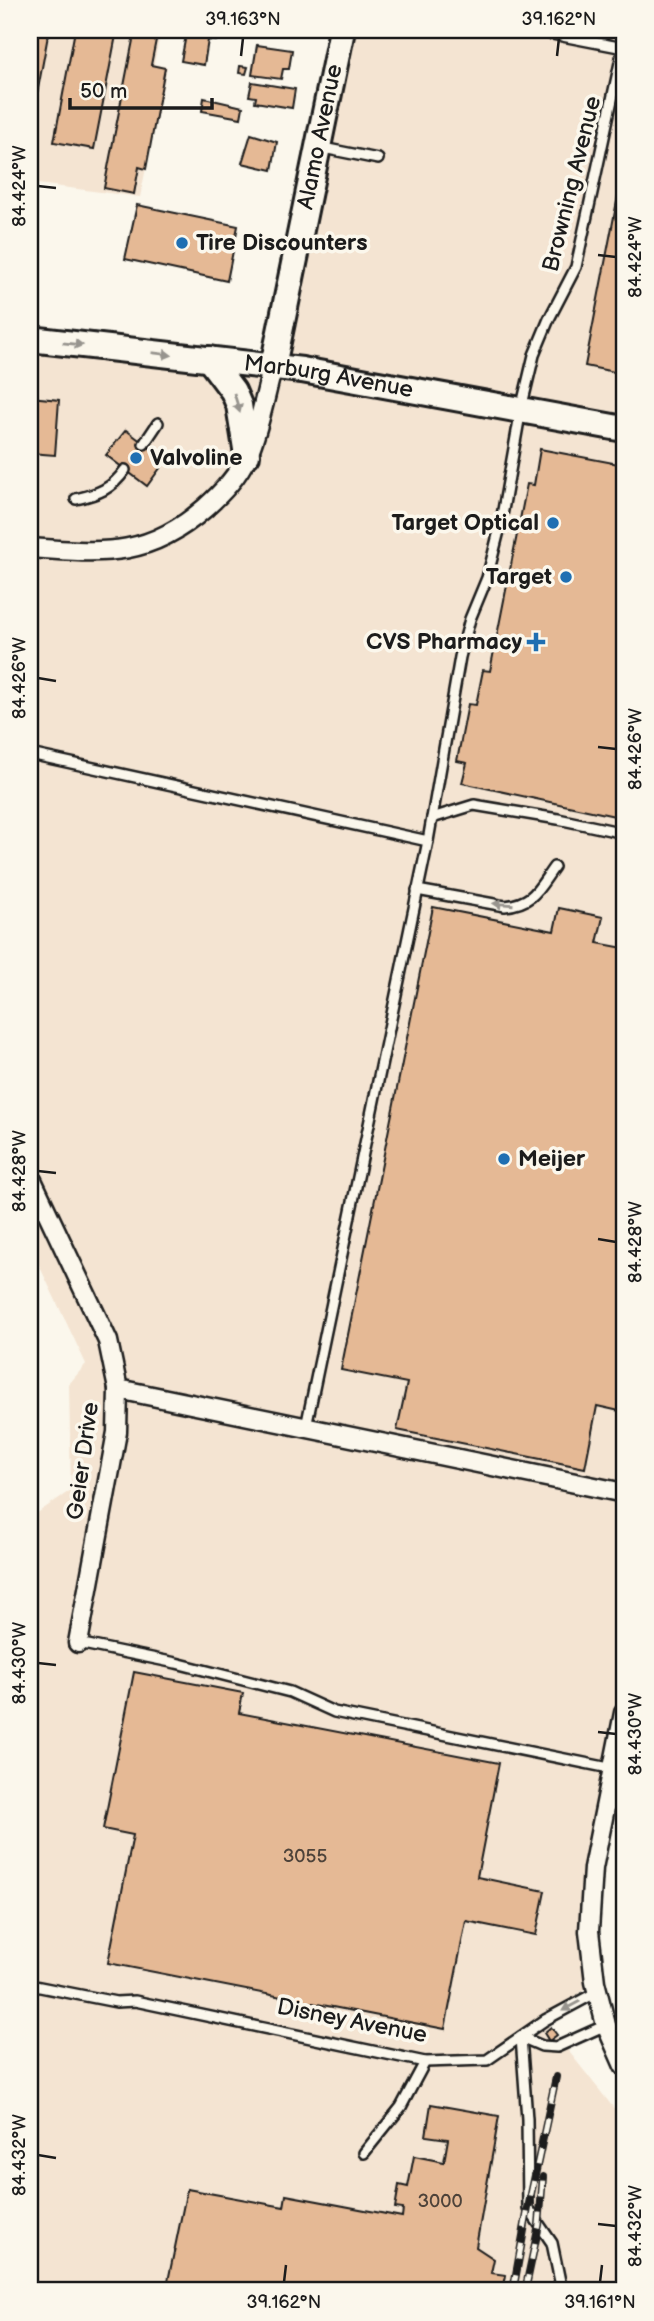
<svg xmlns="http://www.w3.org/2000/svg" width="654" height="2321" font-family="'Balsamiq Sans',sans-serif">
  <rect width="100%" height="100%" fill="#fbf7ec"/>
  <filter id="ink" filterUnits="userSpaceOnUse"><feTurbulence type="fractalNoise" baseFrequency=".0143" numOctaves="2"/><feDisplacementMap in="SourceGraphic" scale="14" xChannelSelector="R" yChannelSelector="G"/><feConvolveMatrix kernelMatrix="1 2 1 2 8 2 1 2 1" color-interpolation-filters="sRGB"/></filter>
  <g filter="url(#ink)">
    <g fill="#f4e4d2">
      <polygon points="30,30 161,30 154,64 167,67 140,197 30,183"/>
      <polygon points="342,30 624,30 624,1713 593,1868 595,1982 543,2019 624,2121 624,2291 30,2291 30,1518 71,1490 69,1384 86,1364 30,1246 30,339 273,366"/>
      <polygon points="624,1858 624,1990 618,1925"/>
    </g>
    <g fill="#e5b995" stroke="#1c1c1c" stroke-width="2">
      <polygon points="30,30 49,30 30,132"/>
      <polygon points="75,30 117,30 94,149 54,142"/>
      <polygon points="135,30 158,30 151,65 165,68 146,169 139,167 134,194 104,188"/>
      <polygon points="187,30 217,30 216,41 208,40 204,65 181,61"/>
      <polygon points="257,45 292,50 289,69 283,69 281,79 252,75"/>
      <polygon points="240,66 248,67 246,74 239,73"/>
      <polygon points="252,82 295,89 292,108 255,102 256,97 249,96"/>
      <polygon points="204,98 243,107 241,118 202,111"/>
      <polygon points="251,134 277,142 272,170 242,163"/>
      <polygon points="624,165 624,374 585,366"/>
      <polygon points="137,205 238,226 227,281 125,259"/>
      <polygon points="30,397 59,400 55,455 30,453"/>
      <polygon points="126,430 166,460 147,486 106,455"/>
      <polygon points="540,449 624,465 624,818 462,783 467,763 457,761 468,704 476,705 483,670 490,671 527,484 534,485"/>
      <polygon points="433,907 554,931 559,908 603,917 597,943 624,948 624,1412 597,1406 585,1468 397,1430 407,1383 341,1370"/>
      <polygon points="616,1579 624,1581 622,1588 615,1587"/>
      <polygon points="134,1672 243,1693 239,1713 499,1763 477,1877 545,1891 536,1935 466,1921 445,2029 108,1963 133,1835 103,1829"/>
      <polygon points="551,2027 557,2035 549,2041 544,2033"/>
      <polygon points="431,2104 499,2116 476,2247 494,2259 491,2273 506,2275 503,2291 166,2291 187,2189 284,2207 286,2195 402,2217 403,2209 395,2208 399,2185 408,2187 414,2156 444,2162 448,2139 426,2136"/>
    </g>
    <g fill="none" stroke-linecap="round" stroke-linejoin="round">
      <defs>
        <g id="lane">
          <polyline points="531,30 624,48"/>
          <polyline points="318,147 378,159"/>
          <polyline points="144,444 158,423"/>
          <path d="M76,499C98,494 112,489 125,470"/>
          <polyline points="30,754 428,841"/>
          <polyline points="432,818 474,805 558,819 624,833"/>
          <path d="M417,890L505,906C534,903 538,889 554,867"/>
          <polyline points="306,1427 428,841 460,657 470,619 487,578 500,527 521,409 534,355 549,319 576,267 624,44"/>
          <polyline points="78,1643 176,1663 290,1692 334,1712 624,1771"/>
          <polyline points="30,1985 116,2002 135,2001 425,2062 487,2060 545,2020 597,1992"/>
          <polyline points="521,2037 527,2119 528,2208 552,2243 562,2291"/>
          <polyline points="521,2037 542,2046 557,2047 606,2025"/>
          <polyline points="364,2153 401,2107 425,2062"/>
        </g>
        <g id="street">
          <path d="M30,548C102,553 147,559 205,508C223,492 238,476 248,454C260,426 265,395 273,366"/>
          <polyline points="30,1176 108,1341 118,1389 117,1432 78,1643"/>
          <polyline points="118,1389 624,1493"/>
          <polyline points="624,1713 593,1868 589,1931 595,1982 606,2025 624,2066"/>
        </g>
        <g id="secondary">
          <path id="s1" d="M30,339L302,370L624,429"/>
          <polyline points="209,359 233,391 239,405 247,455"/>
          <path id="s2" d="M273,366L342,30"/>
        </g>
      </defs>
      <use href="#lane" stroke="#1c1c1c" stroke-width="14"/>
      <use href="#street" stroke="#1c1c1c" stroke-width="23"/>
      <use href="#secondary" stroke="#1c1c1c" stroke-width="30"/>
      <use href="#lane" stroke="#fbf7ec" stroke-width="9"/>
      <use href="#street" stroke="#fbf7ec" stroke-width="18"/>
      <use href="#secondary" stroke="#fbf7ec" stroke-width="24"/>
      <defs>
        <g id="rail">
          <polyline points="513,2291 528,2208 556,2077"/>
          <polyline points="525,2291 539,2225 543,2177"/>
        </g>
      </defs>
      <use href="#rail" stroke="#1c1c1c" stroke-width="8"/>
      <use href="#rail" stroke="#fbf7ec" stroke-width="5" stroke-dasharray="16" stroke-linecap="butt"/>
    </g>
    <defs><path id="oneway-solid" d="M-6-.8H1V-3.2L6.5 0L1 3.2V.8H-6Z" transform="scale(1.75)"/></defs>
    <g fill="#97948e">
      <use href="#oneway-solid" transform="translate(73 344) rotate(6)"/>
      <use href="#oneway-solid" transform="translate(162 354) rotate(7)"/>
      <use href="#oneway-solid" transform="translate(237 403) rotate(73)"/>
      <use href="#oneway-solid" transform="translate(503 904) rotate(-176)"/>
      <use href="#oneway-solid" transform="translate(571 2006) rotate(151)"/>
    </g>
  </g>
  <path fill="none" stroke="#1c1c1c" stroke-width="2.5" d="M241,56L243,38M557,56L559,38M38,186L56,188M598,255L616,257M38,678L56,681M598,747L616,749M38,1171L56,1173M598,1239L616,1242M38,1663L56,1665M598,1732L616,1734M38,2155L56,2158M598,2224L616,2226M284,2282L286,2265M600,2282L602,2265"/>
  <g fill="#1f6fb2" stroke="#fbf7ec" stroke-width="2.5">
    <circle cx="182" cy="243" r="7"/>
    <circle cx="136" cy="458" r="7"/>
    <circle cx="553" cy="523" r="7"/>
    <circle cx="566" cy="577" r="7"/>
    <path d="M532.5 631.5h7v7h7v7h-7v7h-7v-7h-7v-7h7z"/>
    <circle cx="504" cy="1159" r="7"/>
  </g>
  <g text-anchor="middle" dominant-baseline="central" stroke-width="7" stroke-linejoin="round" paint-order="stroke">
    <g font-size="19" fill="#4e433a">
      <text x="305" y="1856">3055</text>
      <text x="440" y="2201">3000</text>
    </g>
    <g font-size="23" fill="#1c1c1c" stroke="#fbf7ec">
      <text stroke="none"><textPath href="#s2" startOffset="234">Alamo Avenue</textPath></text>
      <text transform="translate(572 184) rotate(-76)">Browning Avenue</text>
      <text stroke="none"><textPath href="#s1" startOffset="301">Marburg Avenue</textPath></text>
      <text transform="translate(83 1461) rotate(-82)">Geier Drive</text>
      <text transform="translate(352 2021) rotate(11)">Disney Avenue</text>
    </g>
    <g font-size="23" font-weight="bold" fill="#1c1c1c" stroke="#fbf7ec" text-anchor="start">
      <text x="196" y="243">Tire Discounters</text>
      <text x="150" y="458">Valvoline</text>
      <text x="539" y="523" text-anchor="end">Target Optical</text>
      <text x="552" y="577" text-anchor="end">Target</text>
      <text x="522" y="642" text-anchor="end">CVS Pharmacy</text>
      <text x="518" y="1159">Meijer</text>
    </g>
  </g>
  <rect width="654" height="2321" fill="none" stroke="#fbf7ec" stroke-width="77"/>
  <path d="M70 98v10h142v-10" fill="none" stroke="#1c1c1c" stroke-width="3.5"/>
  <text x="80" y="98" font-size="21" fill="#1c1c1c" stroke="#fbf7ec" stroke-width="5" paint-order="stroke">50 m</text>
  <rect x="38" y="38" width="578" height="2244" fill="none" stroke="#1c1c1c" stroke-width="2.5"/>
  <g font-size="18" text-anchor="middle" fill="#1c1c1c">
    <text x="243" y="25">39.163°N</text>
    <text x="559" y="25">39.162°N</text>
    <text transform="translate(19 186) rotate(-90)" y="6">84.424°W</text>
    <text transform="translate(635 257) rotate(-90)" y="6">84.424°W</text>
    <text transform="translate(19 678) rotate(-90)" y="6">84.426°W</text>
    <text transform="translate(635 749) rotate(-90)" y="6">84.426°W</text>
    <text transform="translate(19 1171) rotate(-90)" y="6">84.428°W</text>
    <text transform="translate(635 1242) rotate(-90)" y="6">84.428°W</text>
    <text transform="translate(19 1663) rotate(-90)" y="6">84.430°W</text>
    <text transform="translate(635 1734) rotate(-90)" y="6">84.430°W</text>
    <text transform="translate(19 2155) rotate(-90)" y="6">84.432°W</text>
    <text transform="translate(635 2226) rotate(-90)" y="6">84.432°W</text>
    <text x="284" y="2308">39.162°N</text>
    <text x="600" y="2308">39.161°N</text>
  </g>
</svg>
